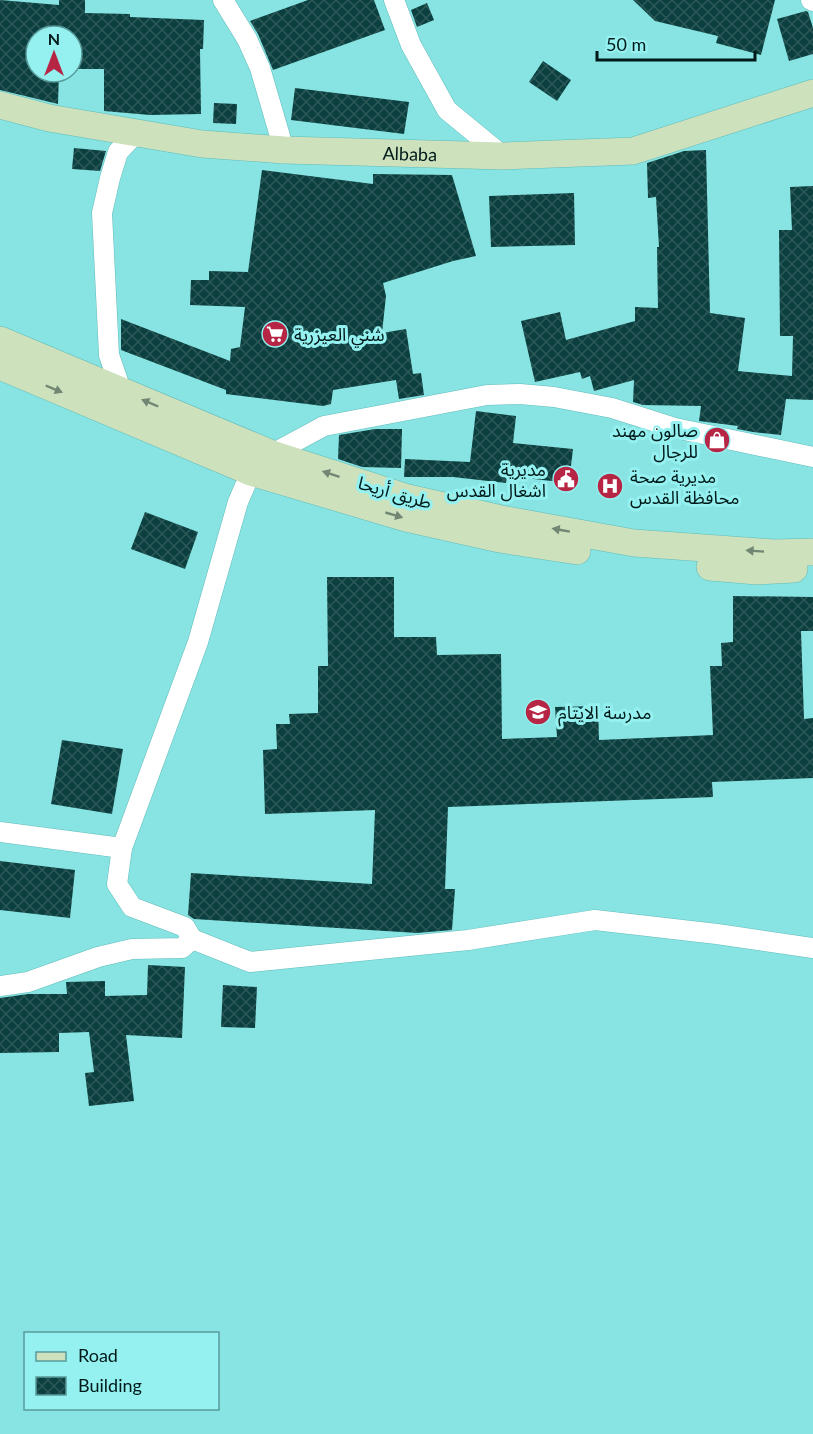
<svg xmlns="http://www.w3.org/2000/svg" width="813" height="1434" font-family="Lato,'Noto Sans Arabic',sans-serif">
  <defs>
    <pattern id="building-cross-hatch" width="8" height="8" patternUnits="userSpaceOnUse" patternTransform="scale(1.5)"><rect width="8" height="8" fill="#0c4040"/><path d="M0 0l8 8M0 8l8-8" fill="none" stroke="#2d5858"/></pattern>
  </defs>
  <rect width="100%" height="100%" fill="#88e4e2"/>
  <g fill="url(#building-cross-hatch)">
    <polygon points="0,0 59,5 59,0 85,0 85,13 130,14 130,17 204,20 203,49 200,49 201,114 150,115 104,111 104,69 72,69 72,36 36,36 33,72 59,72 58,104 0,90"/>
    <polygon points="308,0 374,0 385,30 273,70 258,34 250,21"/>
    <polygon points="633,0 775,0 761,55 716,43 718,36 655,21"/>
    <polygon points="427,3 434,20 417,27 411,10"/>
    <polygon points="806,11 808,12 813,28 813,54 789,61 777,19"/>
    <polygon points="543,61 571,80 557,101 529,82"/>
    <polygon points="295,88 409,102 404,134 291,120"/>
    <polygon points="214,103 237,104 236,124 213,123"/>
    <polygon points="74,148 106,151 100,171 72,169"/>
    <polygon points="706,150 710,313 745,318 738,371 792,376 793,336 780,336 779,230 792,230 790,187 813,186 813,400 786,399 781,435 753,432 737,429 738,426 699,421 701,406 643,405 633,402 634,380 594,391 590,376 582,379 580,372 535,382 521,321 560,312 566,340 635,321 635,307 658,308 657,247 659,247 656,197 648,198 647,163 684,151"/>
    <polygon points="262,170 373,184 373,174 452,175 476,256 453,261 383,283 386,296 382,333 406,329 413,374 421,373 424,395 399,399 396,380 333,390 331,404 323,406 226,394 226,390 121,350 121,319 230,361 231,349 240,347 245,307 190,305 191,280 209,280 209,271 248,272"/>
    <polygon points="574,193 575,245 491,247 489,196"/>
    <polygon points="476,411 516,416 513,443 573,449 569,483 507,476 506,483 453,477 404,477 405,459 470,462"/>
    <polygon points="375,429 402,429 401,468 362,467 338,459 339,435"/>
    <polygon points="145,512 198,532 185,569 131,549"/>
    <polygon points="327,577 394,577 394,637 436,637 437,655 501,654 502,739 557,737 555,707 598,706 599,740 713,735 710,666 722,666 721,643 733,642 733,596 813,597 813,631 801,631 804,719 813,718 813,778 712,782 713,797 448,807 445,889 455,889 452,930 417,933 194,919 188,915 191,873 372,884 375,810 265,814 263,750 277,749 276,724 290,724 289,714 318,713 318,666 328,666"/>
    <polygon points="62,740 123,749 112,814 51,804"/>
    <polygon points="0,861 75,870 70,918 0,910"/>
    <polygon points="148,965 185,967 182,1038 126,1035 134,1101 89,1106 85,1073 94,1072 89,1032 59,1033 59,1052 0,1053 0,998 28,994 67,994 66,982 105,981 105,996 147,995"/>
    <polygon points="223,985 257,987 255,1028 221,1027"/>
  </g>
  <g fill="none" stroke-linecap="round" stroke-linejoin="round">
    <defs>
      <g id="street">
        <polyline points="223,0 247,39 260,68 284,150"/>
        <polyline points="394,0 411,45 447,110 503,156"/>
        <polyline points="811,0 813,1"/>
        <polyline points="121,390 109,355 102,213 110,178 118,152 136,133"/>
        <polyline points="0,832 122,848"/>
        <polyline points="192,939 250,962 468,940 595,920 717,934 813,948"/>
        <polyline points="0,986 28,982 98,957 132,949 182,948 192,939 185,927 132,907 117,884 122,848 198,642 238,502 251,472 272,454 324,426 487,395 520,394 554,397 612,408 675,428 813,457"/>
      </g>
      <g id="secondary">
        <path id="s1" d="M0,105L49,118L202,144L284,150L503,156L633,151L813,93"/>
        <polyline points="0,340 272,454 408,498 501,519 634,543 774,553 813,552"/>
        <polyline points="0,366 251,472 406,518 500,539 577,551"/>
        <polyline points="710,567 757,571 794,569"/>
      </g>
    </defs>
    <use href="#street" stroke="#60bcbb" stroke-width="21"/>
    <use href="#secondary" stroke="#60bcbb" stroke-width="28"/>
    <use href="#street" stroke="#fff" stroke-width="20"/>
    <use href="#secondary" stroke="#cde1bc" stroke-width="27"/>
  </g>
  <defs><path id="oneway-solid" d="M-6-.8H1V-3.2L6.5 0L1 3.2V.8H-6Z" transform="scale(1.5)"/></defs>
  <g fill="#718773">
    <use href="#oneway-solid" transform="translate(54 389) rotate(23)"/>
    <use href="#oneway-solid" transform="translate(150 403) rotate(-157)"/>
    <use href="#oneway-solid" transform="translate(331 474) rotate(-162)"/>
    <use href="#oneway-solid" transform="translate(394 515) rotate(16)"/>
    <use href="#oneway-solid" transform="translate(561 530) rotate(-170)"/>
    <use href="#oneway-solid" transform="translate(755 551) rotate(-176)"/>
  </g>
  <defs>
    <symbol id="supermarket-disc" viewBox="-11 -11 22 22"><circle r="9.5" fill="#b72545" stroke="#95f1f0"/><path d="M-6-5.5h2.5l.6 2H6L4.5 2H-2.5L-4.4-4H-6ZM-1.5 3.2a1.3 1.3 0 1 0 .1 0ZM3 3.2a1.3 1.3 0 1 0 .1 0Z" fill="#fff"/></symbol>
    <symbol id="shop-disc" viewBox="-11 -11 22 22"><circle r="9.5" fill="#b72545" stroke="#95f1f0"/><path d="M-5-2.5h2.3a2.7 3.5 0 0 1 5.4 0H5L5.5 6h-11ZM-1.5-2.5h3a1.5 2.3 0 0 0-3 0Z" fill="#fff"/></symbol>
    <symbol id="civic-disc" viewBox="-11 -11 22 22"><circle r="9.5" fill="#b72545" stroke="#95f1f0"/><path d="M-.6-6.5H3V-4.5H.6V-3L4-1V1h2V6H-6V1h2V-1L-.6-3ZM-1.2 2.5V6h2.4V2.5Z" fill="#fff"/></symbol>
    <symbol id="hospital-disc" viewBox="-11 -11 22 22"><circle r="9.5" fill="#b72545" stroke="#95f1f0"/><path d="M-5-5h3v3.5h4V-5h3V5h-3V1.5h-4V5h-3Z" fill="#fff"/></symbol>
    <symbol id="school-disc" viewBox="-11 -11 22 22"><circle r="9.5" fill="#b72545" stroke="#95f1f0"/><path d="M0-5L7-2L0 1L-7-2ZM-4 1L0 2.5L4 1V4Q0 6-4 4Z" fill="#fff"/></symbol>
  </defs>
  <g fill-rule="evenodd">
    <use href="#supermarket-disc" x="260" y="319" width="30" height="30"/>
    <use href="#shop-disc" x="702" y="425" width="30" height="30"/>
    <use href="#civic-disc" x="551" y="464" width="30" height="30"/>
    <use href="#hospital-disc" x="595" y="471" width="30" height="30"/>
    <use href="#school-disc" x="523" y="697" width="30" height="30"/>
  </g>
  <g text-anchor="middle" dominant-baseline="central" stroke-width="6" stroke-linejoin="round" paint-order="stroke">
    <g font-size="18" fill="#001a1a" stroke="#95f1f0">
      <text stroke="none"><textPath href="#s1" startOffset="414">Albaba</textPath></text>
      <text transform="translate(395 492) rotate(16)">طريق أريحا</text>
    </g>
    <g font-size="18" fill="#001a1a" stroke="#95f1f0" text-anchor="start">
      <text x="294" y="334">شني العيزرية</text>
      <text x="698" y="430" text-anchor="end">صالون مهند<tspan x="698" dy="21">للرجال</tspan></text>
      <text x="546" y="469" text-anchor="end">مديرية<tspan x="546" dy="21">اشغال القدس</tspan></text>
      <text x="630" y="476">مديرية صحة<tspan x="630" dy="21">محافظة القدس</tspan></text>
      <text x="558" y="712">مدرسة الايتام</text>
    </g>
  </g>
  <rect x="24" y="1332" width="195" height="78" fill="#95f1f0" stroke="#599b9a" stroke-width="1.5"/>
  <rect x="36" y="1352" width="30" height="9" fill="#cde1bc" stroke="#599b9a" stroke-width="1.5"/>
  <text x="78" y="1362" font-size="18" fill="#001a1a">Road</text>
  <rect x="36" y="1377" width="30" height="18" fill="url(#building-cross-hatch)" stroke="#599b9a" stroke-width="1.5"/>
  <text x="78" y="1392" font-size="18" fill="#001a1a">Building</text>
  <g transform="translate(54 54)"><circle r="28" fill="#95f1f0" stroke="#599b9a" stroke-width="1.5"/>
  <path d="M0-4.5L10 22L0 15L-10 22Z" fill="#b72545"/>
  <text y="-9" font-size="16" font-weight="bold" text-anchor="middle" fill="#001a1a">N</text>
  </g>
  <path d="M597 51v9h158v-9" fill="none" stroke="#001a1a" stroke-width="3"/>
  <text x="606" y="51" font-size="18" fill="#001a1a" stroke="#95f1f0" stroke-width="4.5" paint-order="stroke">50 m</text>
</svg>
